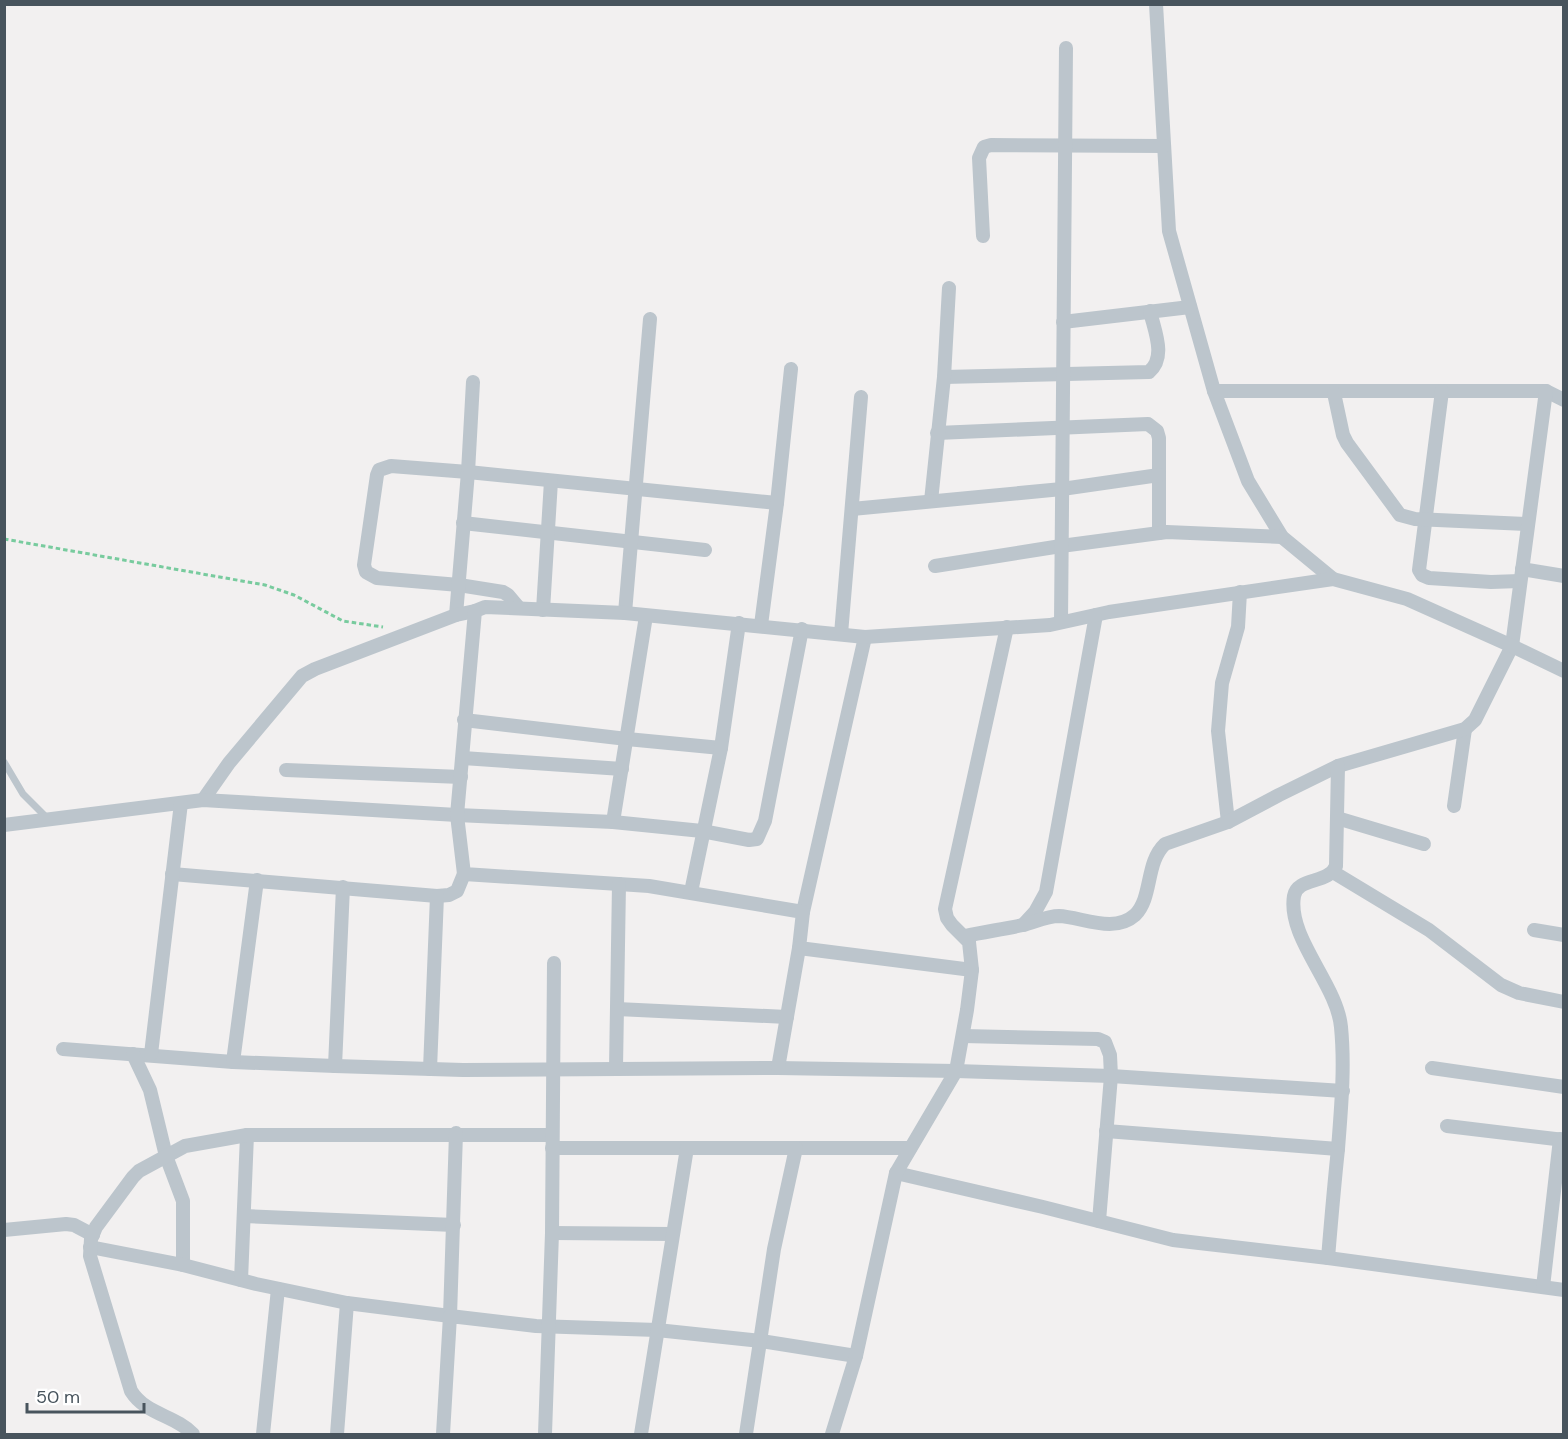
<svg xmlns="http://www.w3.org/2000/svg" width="1568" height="1439" font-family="'DM Sans',sans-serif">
  <rect width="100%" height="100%" fill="#f2f0f0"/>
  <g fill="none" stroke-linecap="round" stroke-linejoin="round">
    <polyline stroke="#78cb9e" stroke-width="3" stroke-dasharray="4.5 3" stroke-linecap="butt" points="4,539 265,585 294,595 343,621 383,627"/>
    <polyline stroke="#bcc5cc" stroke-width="7" points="4,762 23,794 48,819"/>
    <g stroke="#bcc5cc" stroke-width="14">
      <polyline points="1156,4 1169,231 1214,391 1248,481 1282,537 1333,579"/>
      <polyline points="983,236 979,158 984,147 991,145 1164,146"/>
      <polyline points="1063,322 1190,307"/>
      <path d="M944,377L1149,372C1167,357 1154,330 1150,311"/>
      <polyline points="1214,391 1546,391 1564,400"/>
      <polyline points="1442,391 1419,570 1422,575 1429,578 1491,582 1520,581"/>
      <polyline points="1334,393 1343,435 1347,443 1400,515 1415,519 1528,524"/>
      <polyline points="937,433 1148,424 1157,431 1159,438 1159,533"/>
      <polyline points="931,501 944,377 949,288"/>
      <polyline points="852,509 1062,489 1159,475"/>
      <polyline points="463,523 705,550"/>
      <polyline points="935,566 1061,546 1167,532 1282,537"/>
      <polyline points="1522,569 1564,576"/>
      <polyline points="519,608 508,595 503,592 459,585 377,578 366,572 364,565 377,475 379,470 391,466 468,472 777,503"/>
      <polyline points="543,610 551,481"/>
      <polyline points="625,613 650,319"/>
      <polyline points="456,615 468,472 473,382"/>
      <polyline points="1061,622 1066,48"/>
      <polyline points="761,625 777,503 791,369"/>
      <polyline points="841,634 861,397"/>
      <polyline points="464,720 627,739 721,748"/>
      <polyline points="463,758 622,769"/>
      <polyline points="286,770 461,777"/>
      <polyline points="203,800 229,763 302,676 315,669 456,615 475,611"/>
      <polyline points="1454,806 1465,729"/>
      <polyline points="1337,818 1424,844"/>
      <polyline points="613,822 646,616"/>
      <polyline points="1228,822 1218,731 1222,683 1238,627 1240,592"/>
      <polyline points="4,825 203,800 457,815 613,822 702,831 749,840 757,839 765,821 802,629"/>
      <polyline points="1333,872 1429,930 1501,985 1519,993 1564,1002"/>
      <polyline points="172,874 437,896 449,895 457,891 464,874"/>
      <polyline points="691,892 721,748 739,623"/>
      <polyline points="803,912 865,637"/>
      <polyline points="1023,925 1035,912 1046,892 1096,615"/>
      <polyline points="1534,930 1564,935"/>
      <path d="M965,936C984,932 1004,929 1023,925C1035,922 1047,916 1059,916C1082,917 1114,934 1135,915C1153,897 1145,863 1165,844L1228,822L1279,795L1338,766L1465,729L1475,720L1512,646L1546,391"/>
      <polyline points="972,970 799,948 803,912 649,886 464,874 457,815 475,611 485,607 625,613 865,637 1050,625 1109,612 1333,579 1407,599 1512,646 1564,671"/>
      <polyline points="617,1009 787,1017"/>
      <polyline points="963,1036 1098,1039 1105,1042 1110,1055 1111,1076 1099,1221"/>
      <polyline points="63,1049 233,1062 335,1066 463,1070 778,1068 956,1071 1111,1076 1343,1091"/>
      <polyline points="133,1054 150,1090 166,1156 183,1201 183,1265"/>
      <polyline points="151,1054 181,803"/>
      <polyline points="233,1062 257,880"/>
      <polyline points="335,1066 343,887"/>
      <polyline points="616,1068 619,884"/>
      <polyline points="778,1068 799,948"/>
      <polyline points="1432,1068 1564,1087"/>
      <polyline points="430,1069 437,896"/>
      <polyline points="1447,1126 1564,1140"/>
      <polyline points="1106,1131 1338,1149"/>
      <polyline points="552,1148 687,1148"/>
      <polyline points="796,1148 910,1148"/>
      <polyline points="896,1173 1043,1207 1173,1240 1328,1258 1564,1290"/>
      <polyline points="244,1216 454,1225"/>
      <polyline points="4,1230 66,1224 74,1225 93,1235"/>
      <polyline points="552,1233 672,1234"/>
      <polyline points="90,1247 183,1265 256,1284 347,1303"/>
      <path d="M1328,1258C1331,1222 1334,1186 1338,1149C1341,1109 1345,1068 1341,1027C1337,984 1287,938 1294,896C1297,877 1329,884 1336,866L1338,766"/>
      <polyline points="241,1280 247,1135"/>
      <polyline points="1543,1287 1560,1139"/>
      <path d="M193,1434C175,1415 146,1415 131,1391L90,1256L91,1239L96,1227L133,1177L139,1171L185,1146L247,1135H552"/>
      <polyline points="263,1434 278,1289"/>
      <polyline points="337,1434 347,1303 450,1316 456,1133"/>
      <polyline points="443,1434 450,1316 536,1326 657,1330 761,1341 856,1356"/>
      <polyline points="545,1434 552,1233 554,963"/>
      <polyline points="641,1434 687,1148 796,1148 774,1249 746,1434"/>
      <polyline points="832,1434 856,1356 896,1173 956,1071 967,1010 972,970 969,942 952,925 947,918 945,909 1007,627"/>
    </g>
  </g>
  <rect width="1568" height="1439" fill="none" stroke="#48545d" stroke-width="12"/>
  <path d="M27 1403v9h117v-9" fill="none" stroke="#48545d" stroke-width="3"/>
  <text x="36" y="1403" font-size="18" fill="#48545d" stroke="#ffffff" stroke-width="4.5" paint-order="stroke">50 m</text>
</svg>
